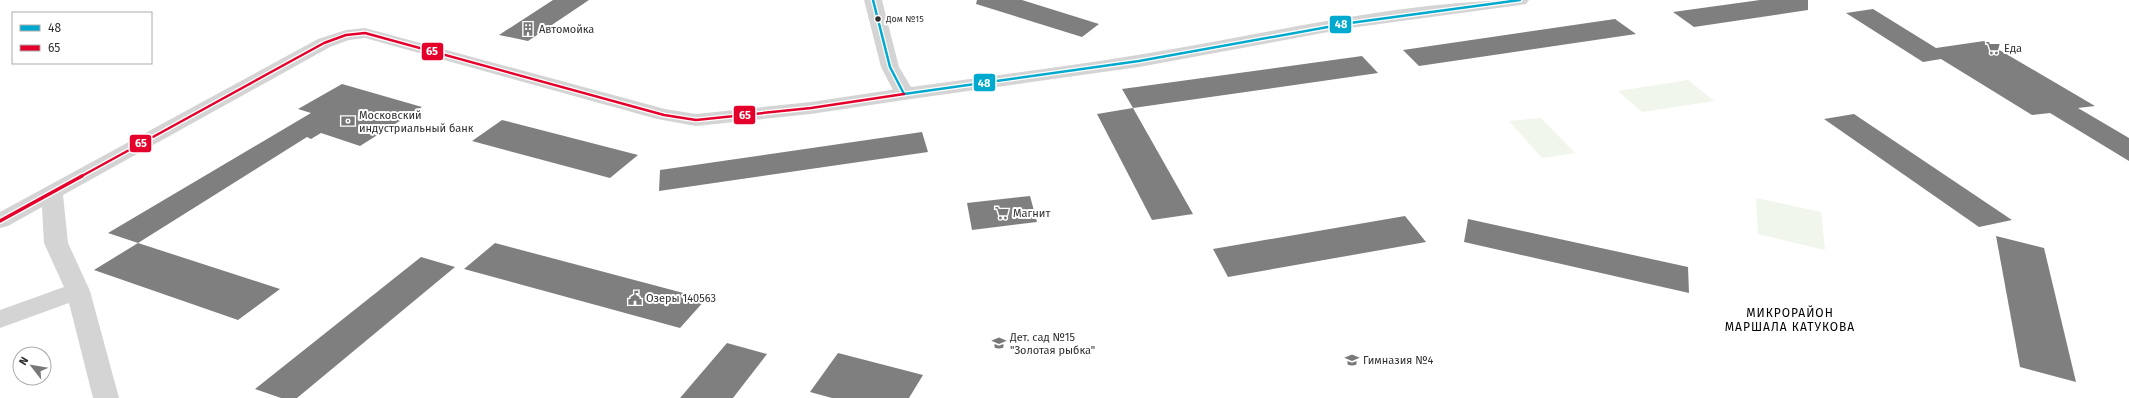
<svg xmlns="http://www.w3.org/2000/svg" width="2129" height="398" font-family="'Fira Sans',sans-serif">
  <rect width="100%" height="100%" fill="#fff"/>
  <g fill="#f0f6ec">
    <polygon points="1688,80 1714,101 1642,112 1618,91"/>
    <polygon points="1541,118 1575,153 1542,158 1509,121"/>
    <polygon points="1756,198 1821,212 1825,250 1758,234"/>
  </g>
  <g fill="#7f7f7f">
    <polygon points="553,0 589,0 528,41 499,35"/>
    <polygon points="977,0 1022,0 1099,24 1082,37 976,4"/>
    <polygon points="1760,0 1808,0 1808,10 1694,27 1673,12"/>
    <polygon points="1873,9 1936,48 1984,41 2095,106 2078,108 2129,138 2129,161 2050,113 2032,115 1941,59 1923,62 1846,13"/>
    <polygon points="1615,19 1636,34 1419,66 1403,50"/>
    <polygon points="1362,56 1378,73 1133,108 1122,89"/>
    <polygon points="342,84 422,107 360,146 321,133 311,139 307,137 138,243 108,233 311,113 298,109"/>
    <polygon points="1133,108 1193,214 1152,220 1097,114"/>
    <polygon points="1854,114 2012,220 1979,227 1824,119"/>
    <polygon points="502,120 638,155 610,178 472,141"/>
    <polygon points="922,132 928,152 659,191 660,170"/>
    <polygon points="1030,196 1037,222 972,230 967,203"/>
    <polygon points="1405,216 1426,242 1228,277 1213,249"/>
    <polygon points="1468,219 1688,267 1689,293 1464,242"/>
    <polygon points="1996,236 2044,248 2076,382 2020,367"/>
    <polygon points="138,243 280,289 238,320 94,270"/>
    <polygon points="495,243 706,299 680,328 464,269"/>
    <polygon points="421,257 455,267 297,398 281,398 255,389"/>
    <polygon points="727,343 767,354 733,398 680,398"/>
    <polygon points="838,353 923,375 909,398 832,398 810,392"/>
  </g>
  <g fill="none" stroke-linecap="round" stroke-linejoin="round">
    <polygon fill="#d4d4d4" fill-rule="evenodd" points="365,28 665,109 696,114 811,102 904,88 911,90 914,94 911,98 904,100 811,114 696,126 657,119 365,38 349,40 330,47 63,195 68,243 90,291 119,398 93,398 69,303 0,328 0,310 64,287 44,243 42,207 8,226 0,228 0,212 318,39 346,30"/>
    <path fill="#d4d4d4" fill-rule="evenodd" d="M864,0H882L899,67L911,87C1004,74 1097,63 1190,46C1302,26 1415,0 1529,0L1526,4L1520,5L1350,28L1139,67L904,100L897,98L881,67Z"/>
    <defs>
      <polyline id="bus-1" points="873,0 890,67 904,94 1139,61 1350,23 1520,0"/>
      <polyline id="bus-2-far1" points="80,177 324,43 346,35 365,33 664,115 696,120 811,108 904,94"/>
      <polyline id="bus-2" points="0,221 82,176"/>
    </defs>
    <use href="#bus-1" stroke="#fff" stroke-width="5"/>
    <use href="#bus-2-far1" stroke="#fff" stroke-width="5"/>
    <use href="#bus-2" stroke="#fff" stroke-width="6"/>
    <use href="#bus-1" stroke="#00a9ce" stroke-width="2.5"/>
    <use href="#bus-2-far1" stroke="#e4002b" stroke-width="2.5"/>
    <use href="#bus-2" stroke="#e4002b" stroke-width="3.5"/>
  </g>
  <defs>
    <symbol id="building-bare" viewBox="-9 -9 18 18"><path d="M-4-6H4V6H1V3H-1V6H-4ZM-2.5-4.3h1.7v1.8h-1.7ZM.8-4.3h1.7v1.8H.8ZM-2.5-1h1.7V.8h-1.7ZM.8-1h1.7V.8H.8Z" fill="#787878" stroke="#fff" stroke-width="2.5" paint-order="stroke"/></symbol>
    <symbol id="supermarket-bare" viewBox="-9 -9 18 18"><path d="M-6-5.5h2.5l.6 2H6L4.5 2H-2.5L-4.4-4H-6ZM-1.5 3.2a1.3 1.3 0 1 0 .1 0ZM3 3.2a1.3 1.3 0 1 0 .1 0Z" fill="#787878" stroke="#fff" stroke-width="2.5" paint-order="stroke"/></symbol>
    <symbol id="bank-bare" viewBox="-9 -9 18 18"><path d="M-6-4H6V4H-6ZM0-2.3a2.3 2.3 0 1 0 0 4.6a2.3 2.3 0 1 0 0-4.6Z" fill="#787878" stroke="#fff" stroke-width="2.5" paint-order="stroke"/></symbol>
    <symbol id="civic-bare" viewBox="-9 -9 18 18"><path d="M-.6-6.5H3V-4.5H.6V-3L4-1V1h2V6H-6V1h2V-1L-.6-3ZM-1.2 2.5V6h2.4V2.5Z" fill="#787878" stroke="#fff" stroke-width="2.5" paint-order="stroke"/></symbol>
    <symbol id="school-bare" viewBox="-9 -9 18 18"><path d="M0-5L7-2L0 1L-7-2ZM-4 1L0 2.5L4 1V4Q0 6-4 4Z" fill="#787878" stroke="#fff" stroke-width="2.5" paint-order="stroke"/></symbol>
  </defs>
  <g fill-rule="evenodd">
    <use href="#building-bare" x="518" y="19" width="20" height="20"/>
    <use href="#supermarket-bare" x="1983" y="38" width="20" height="20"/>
    <use href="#bank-bare" x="338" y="111" width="20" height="20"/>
    <use href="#supermarket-bare" x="992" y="203" width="20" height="20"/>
    <use href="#civic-bare" x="625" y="288" width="20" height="20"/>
    <use href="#school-bare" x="989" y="333" width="20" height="20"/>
    <use href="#school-bare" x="1342" y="350" width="20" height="20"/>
  </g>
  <circle fill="#303030" stroke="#fff" stroke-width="1.5" cx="878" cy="19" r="3.5"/>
  <g text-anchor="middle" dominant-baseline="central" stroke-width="4" stroke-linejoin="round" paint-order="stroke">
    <g font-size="9" fill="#303030" stroke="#fff" text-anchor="start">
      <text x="886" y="19">Дом №15</text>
    </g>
    <g font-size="11" fill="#303030" stroke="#fff" text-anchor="start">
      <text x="539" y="29">Автомойка</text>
      <text x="2004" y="48">Еда</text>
      <text x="359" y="115">Московский<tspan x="359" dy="13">индустриальный банк</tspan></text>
      <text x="1013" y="213">Магнит</text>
      <text x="646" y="298">Озеры 140563</text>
      <text x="1010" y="337">Дет. сад №15<tspan x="1010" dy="13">"Золотая рыбка"</tspan></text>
      <text x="1363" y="360">Гимназия №4</text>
    </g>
    <g font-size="12" letter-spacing="1" fill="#000" stroke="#fff">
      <text x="1790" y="313">МИКРОРАЙОН<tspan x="1790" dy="14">МАРШАЛА КАТУКОВА</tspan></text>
    </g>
  </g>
  <g stroke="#fff" stroke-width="1.5">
    <rect x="1329" y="15" width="23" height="19" rx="4" fill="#00a9ce"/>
    <rect x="421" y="42" width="23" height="19" rx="4" fill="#e4002b"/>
    <rect x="973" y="73" width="23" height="19" rx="4" fill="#00a9ce"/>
    <rect x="733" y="105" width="23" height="20" rx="4" fill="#e4002b"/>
    <rect x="129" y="134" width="23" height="19" rx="4" fill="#e4002b"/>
  </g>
  <g font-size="11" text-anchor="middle" font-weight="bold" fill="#fff">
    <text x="1341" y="28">48</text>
    <text x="432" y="55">65</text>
    <text x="984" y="87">48</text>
    <text x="745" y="119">65</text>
    <text x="141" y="147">65</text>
  </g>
  <rect x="12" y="12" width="140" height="52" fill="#ffffff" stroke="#acacac"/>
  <rect x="20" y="25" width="20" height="6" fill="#00a9ce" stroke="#acacac"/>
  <text x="48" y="32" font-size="12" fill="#303030">48</text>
  <rect x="20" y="45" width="20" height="6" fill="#e4002b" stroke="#acacac"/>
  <text x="48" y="52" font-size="12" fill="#303030">65</text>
  <g transform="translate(32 366) rotate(301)"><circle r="19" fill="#ffffff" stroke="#acacac"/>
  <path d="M0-3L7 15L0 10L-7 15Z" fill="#787878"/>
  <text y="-6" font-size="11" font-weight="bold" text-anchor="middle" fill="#303030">N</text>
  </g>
</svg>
